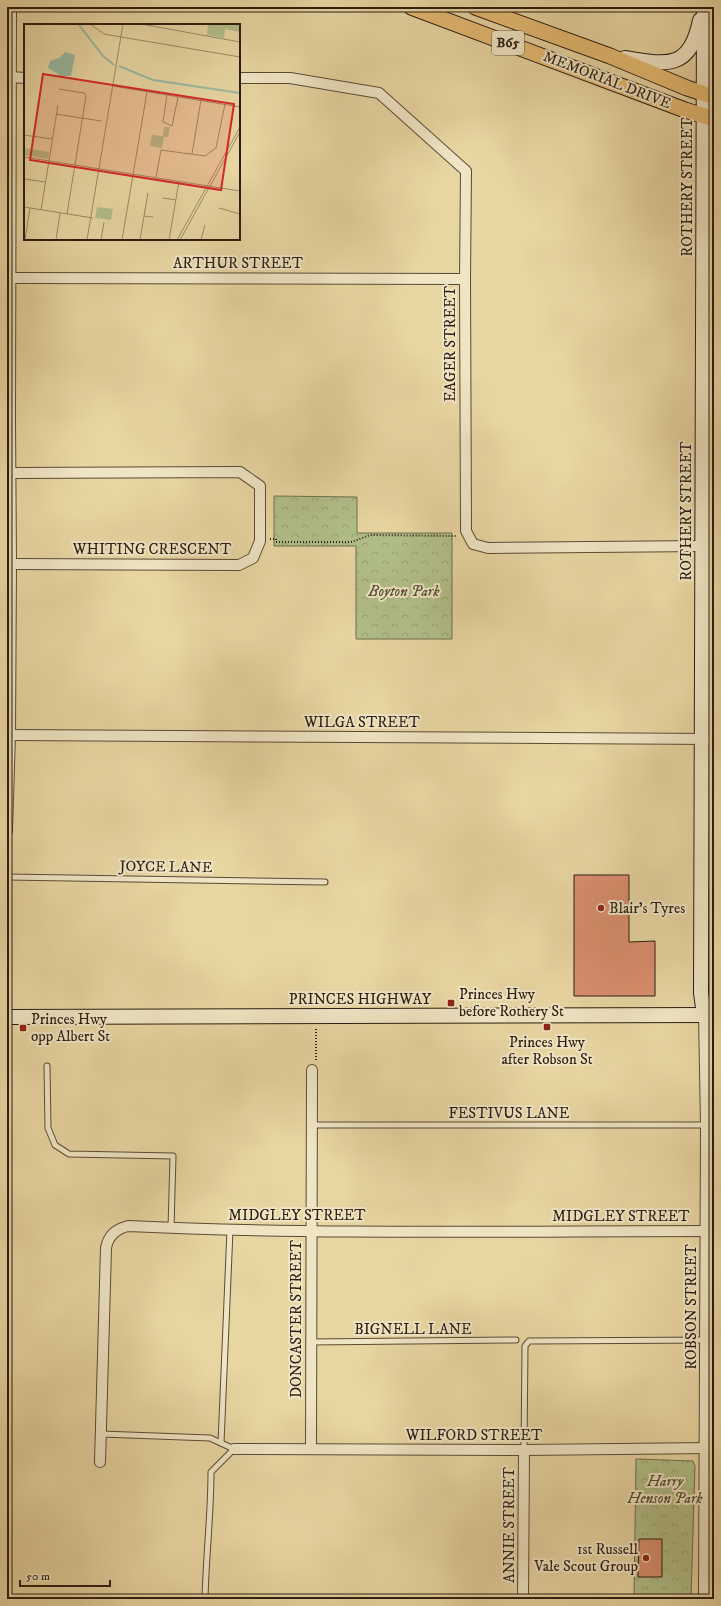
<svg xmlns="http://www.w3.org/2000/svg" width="721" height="1606" font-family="'IM FELL DW Pica',serif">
<defs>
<pattern id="forest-crowns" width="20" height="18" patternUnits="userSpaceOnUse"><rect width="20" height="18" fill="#b1be88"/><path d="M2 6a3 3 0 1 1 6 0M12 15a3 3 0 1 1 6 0" fill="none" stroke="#98a374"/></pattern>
</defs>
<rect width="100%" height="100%" fill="#e7d5a2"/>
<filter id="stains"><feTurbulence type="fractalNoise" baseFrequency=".005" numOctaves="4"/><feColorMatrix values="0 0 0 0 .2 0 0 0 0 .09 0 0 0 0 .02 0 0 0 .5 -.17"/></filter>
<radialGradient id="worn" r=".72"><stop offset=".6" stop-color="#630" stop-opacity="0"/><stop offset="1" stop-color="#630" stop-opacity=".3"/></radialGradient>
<!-- forest -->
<g fill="url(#forest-crowns)" stroke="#6e6e4d">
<path d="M274,496L357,497V533H452V639H356V546H274Z"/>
<path d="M636,1459L693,1461L695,1466L691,1599H634Z"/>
</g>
<!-- building -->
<g fill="#da8e6f" stroke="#2b1d12">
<path d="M574,875H629V942L655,941V996H574Z"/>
<path d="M639,1539H662V1577H638Z"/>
</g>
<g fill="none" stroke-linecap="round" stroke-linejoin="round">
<!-- lane casing -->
<g stroke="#5a4b36" stroke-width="7">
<g id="lane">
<path d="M7,877L325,882"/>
<path d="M47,1066L48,1128L55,1145L69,1154L173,1156L171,1228"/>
<path d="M312,1125H714"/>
<path d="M311,1342L516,1340"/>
<path d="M101,1434L210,1438L234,1449L211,1472C211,1514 206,1556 205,1599"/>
<path d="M221,1443L230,1230"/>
<path d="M524,1450L525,1346L529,1341L714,1340"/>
</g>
</g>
<!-- street casing -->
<g stroke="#5a4b36" stroke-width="12">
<g id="street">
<path d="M11,77L25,78"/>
<path d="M239,78H290L379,93L466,171L465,279L466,531L473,544L488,548L703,546"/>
<path d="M11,278L465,279"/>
<path d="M704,355L714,356"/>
<path d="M11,473L240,472L260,486V541L253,558L239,565L11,564"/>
<path d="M10,735L714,739"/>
<path d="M7,831L10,735L11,564L10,420L11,7"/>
<path d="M704,1015L706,1125L704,1599"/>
<path d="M234,1449L524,1450L714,1448"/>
<path d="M311,1449L312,1070"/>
<path d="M100,1462L106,1248C108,1236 116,1229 128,1226C323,1235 519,1231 714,1231"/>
<path d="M523,1599L524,1450"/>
</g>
</g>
<!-- secondary casing -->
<g stroke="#2b1d12" stroke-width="16">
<g id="secondary">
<path d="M625,58C667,65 690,70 700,20"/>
<path d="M704,1015L701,993L704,7"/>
<path d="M7,1017L714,1015"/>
</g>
</g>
<!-- primary casing -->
<g stroke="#2b1d12" stroke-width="17">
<g id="primary">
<path d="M411,7L685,110L714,119"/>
<path d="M475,7L610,56L687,88L714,97"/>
</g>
</g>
<!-- path -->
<g stroke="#2b1d12" stroke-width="2" stroke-dasharray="1 2" stroke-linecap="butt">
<path d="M270,539H276V542H352L370,535L457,536"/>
<path d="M316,1029V1060"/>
</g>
<!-- lane -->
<use href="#lane" stroke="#efe4c3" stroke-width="5"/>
<!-- street -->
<use href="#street" stroke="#efe4c3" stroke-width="10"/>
<!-- secondary -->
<use href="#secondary" stroke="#efe4c3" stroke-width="14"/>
<!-- primary -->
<use href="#primary" stroke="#e4ba71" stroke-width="15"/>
</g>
<!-- markers -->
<g fill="#8f2418" stroke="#efe4c3" stroke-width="1.5">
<circle cx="601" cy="908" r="4"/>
<rect x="447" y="999" width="8" height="8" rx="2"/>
<rect x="543" y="1023" width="8" height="8" rx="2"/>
<rect x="19" y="1024" width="8" height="8" rx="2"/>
<circle cx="646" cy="1558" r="4"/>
</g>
<g text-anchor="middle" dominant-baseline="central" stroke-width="4" stroke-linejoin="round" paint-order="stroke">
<!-- shield labels -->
<rect fill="#efe4c3" stroke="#665947" stroke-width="1" x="492" y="31" width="32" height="24" rx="3"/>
<g font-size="14" font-weight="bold" fill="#2b1d12">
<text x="508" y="43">B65</text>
</g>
<!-- street labels -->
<g font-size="15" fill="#2b1d12" stroke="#efe4c3">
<text transform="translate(607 80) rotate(21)">MEMORIAL DRIVE</text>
<text transform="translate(687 187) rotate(-90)">ROTHERY STREET</text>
<text x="238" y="263">ARTHUR STREET</text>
<text transform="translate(450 344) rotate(-90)">EAGER STREET</text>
<text transform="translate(686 511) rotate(-90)">ROTHERY STREET</text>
<text x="152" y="549">WHITING CRESCENT</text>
<text x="362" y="722">WILGA STREET</text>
<text transform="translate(166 867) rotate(1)">JOYCE LANE</text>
<text x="360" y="999">PRINCES HIGHWAY</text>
<text x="509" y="1113">FESTIVUS LANE</text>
<text x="297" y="1215">MIDGLEY STREET</text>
<text x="621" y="1216">MIDGLEY STREET</text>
<text transform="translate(691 1307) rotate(-90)">ROBSON STREET</text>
<text transform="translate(296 1319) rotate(-90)">DONCASTER STREET</text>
<text x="413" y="1329">BIGNELL LANE</text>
<text x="474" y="1435">WILFORD STREET</text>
<text transform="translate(509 1525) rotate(-90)">ANNIE STREET</text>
</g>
<!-- park labels -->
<g font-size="15" font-style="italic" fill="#534d35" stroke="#efe4c3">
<text x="404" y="591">Boyton Park</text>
<text x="665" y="1481">Harry<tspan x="665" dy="17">Henson Park</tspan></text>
</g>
<!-- poi labels -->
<g font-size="15" fill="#2b1d12" stroke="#efe4c3" text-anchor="start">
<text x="609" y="908">Blair's Tyres</text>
<text x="459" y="994">Princes Hwy<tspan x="459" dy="17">before Rothery St</tspan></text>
<text x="31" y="1019">Princes Hwy<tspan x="31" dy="17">opp Albert St</tspan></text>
<text x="547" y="1042" text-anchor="middle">Princes Hwy<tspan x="547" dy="17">after Robson St</tspan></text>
<text x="638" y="1549" text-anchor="end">1st Russell<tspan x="638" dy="17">Vale Scout Group</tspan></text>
</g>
</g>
<!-- overview -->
<g transform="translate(24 24)">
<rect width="216" height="216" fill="#e7d5a2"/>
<path d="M184,0H216V8L201,5L200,14L183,11ZM140,103H146L144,113H140L138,124L126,122L128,111L139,112ZM1,124L25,128L24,135L0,131Z" fill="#b1be88"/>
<path d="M73,183L89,185L87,196L71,194Z" fill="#b1be88"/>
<path d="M41,28L51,31L47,52H37L24,44L26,37L35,34Z" fill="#98b9a0"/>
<path fill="none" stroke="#98b9a0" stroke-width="2" d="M55,1L79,32L90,41M95,42L129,56L216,69"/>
<path fill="none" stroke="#9c8b68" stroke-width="1" d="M66,0L80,10L97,13M117,0L216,18M97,13L216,33M89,62L216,83M35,65L60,69L62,72L43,190M143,71L139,98L148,102L154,73M32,90L77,97M0,111L28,115M168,130L177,76M0,133L76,145M76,145L216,167M132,153L137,126L181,132L192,124L201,80M0,155L22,158M139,174L152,176M0,183L69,194M195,184L216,190M17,186L34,81M120,192L124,169M1,216L6,184M32,216L36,189M63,216L99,0M77,216L80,198M98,216L123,68M116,216L120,192L129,193M145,216L155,157M153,216L216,103M156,216L216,108M177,216L181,201"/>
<path fill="#d62828" fill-opacity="0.15" stroke="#d62828" stroke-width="2" d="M19,50L210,80L197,166L6,136Z"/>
<rect width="216" height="216" fill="none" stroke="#2b1d12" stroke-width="2"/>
</g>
<!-- margin -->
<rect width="721" height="1606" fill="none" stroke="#e7d5a2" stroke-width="24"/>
<rect x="8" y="8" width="705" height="1590" fill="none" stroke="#2b1d12" stroke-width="2"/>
<rect x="12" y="12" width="697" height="1582" fill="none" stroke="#2b1d12"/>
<!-- scale -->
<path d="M20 1580v6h90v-6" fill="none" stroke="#2b1d12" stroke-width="2"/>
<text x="26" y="1580" font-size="12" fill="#2b1d12" stroke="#efe4c3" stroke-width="3" paint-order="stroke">50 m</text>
<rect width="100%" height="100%" filter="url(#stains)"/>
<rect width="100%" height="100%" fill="url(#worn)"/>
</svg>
